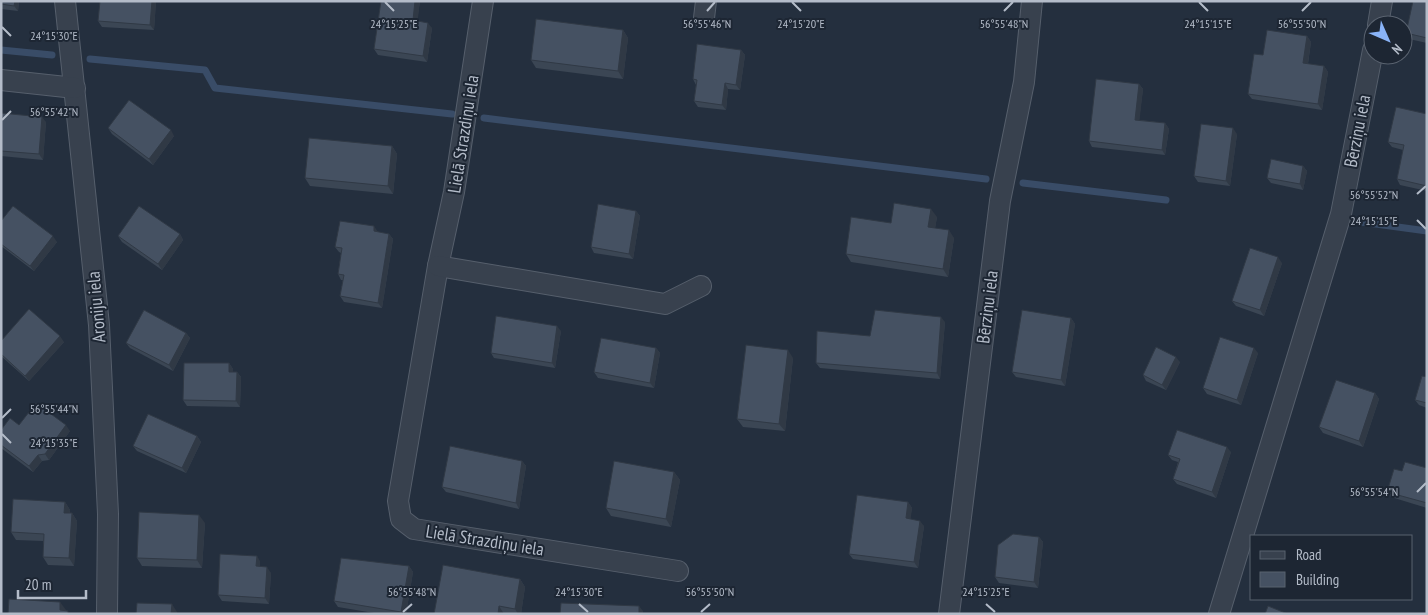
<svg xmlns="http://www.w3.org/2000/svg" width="1428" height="615" font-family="'PT Sans Narrow',sans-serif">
<rect width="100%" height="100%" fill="#242f3e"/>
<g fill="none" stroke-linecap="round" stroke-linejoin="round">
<!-- stream -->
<g stroke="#394c67" stroke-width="7">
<path d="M1,50L52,55"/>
<path d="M90,59L205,70L215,88L452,114"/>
<path d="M484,118L986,179"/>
<path d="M1023,183L1166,200"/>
<path d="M1361,222L1427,231"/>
</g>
<!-- minor casing -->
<g stroke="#565f6c" stroke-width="22">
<g id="minor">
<path d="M65,1L99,325L108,514L107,614"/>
<path d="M483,1L454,192L438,266L398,501L401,519L414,529L678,571"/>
<path d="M704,18L706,1"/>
<path d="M1378,25L1382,1"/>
<path d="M1,80L75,88"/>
<path d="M438,266L665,304L701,286"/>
<path d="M949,614L1000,201L1024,82L1032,1"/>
<path d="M1219,614L1341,214L1373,50"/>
</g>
</g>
<!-- minor -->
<use href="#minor" stroke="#38414e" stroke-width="20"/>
</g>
<!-- wall -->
<g fill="#3b4654">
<path d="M1,1H19L18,11L1,9Z"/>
<path d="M156,1L154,30L102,27L98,21Z"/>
<path d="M381,1H420L417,21L432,28L427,62L378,55L374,49Z"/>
<path d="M1427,1V43L1409,39L1406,33Z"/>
<path d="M623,30L628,38L623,79L536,68L531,60Z"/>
<path d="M1307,36L1311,42L1308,64L1324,66L1328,72L1322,110L1252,99L1248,94L1263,55Z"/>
<path d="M741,50L745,55L740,90L728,89L726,110L698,107L694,101L696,85L693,79Z"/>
<path d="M1139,84L1143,89L1139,120L1165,123L1169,129L1165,155L1092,147L1089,141Z"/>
<path d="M1,113L46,122L43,160L1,156Z"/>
<path d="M1427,114V191L1400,185L1397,179L1403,150L1392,147L1388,142Z"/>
<path d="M108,128L174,136L153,165L112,134Z"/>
<path d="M1237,134L1230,186L1198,182L1194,176Z"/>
<path d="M392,146L397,154L393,194L310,186L305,178Z"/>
<path d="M1303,166L1307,171L1303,190L1271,183L1267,178Z"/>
<path d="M636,211L640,216L633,259L594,253L591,247Z"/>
<path d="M937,217L935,228L954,238L948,277L851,262L846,254L891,223Z"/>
<path d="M1,221L57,242L34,271L1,246Z"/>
<path d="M378,232L389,234L393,239L382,308L344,302L340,296L343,280H341L338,274L341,253L339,252L335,247Z"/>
<path d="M180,234L183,240L162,270L122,242L118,236Z"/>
<path d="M1282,263L1264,316L1236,306L1232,301Z"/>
<path d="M1071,318L1075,324L1065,386L1016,377L1012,372Z"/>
<path d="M945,322L940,379L820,368L816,363L870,336Z"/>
<path d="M561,331L555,368L494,358L491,353Z"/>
<path d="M186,333L190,338L173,371L130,348L126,343Z"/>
<path d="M1,341L64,342L29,381L1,356Z"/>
<path d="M656,348L660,353L654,388L598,378L594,372Z"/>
<path d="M1258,353L1241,405L1207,394L1203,388Z"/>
<path d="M793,358L785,431L743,427L737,419Z"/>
<path d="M1180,362L1166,390L1146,381L1143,375Z"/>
<path d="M229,363L233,369V372H237L241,377L240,407L187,406L183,400Z"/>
<path d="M1427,377V408L1419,405L1415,400Z"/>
<path d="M1375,393L1379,399L1363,447L1323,433L1319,427Z"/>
<path d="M19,425L70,431L49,460L42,461L33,472L1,448V430Z"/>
<path d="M197,436L201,442L186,473L137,451L133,446Z"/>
<path d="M1231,452L1216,498L1177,484L1173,479L1178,462L1172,460L1168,455Z"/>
<path d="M522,461L526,466L519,509L446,492L442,487Z"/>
<path d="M1427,468V508L1391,497L1387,492L1402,471Z"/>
<path d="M674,472L680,480L671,527L611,516L606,508Z"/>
<path d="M65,502L70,510V513H72L77,521L74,566L48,565L43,557V541L16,540L11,532Z"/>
<path d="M908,502L912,508L910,519L924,526L918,568L853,559L849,554Z"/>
<path d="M205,523L202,568L142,566L137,558Z"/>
<path d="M1039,537L1043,542L1038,588L999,583L995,577Z"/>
<path d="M260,561V567L271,573L269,604L222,601L218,595Z"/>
<path d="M409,566L413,572L406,614H380L338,607L334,601Z"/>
<path d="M520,579L525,587L521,614H434Z"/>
</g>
<!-- shaded-wall -->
<g fill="#303945">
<path d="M15,1H19L18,11L14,6Z"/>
<path d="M152,1H156L154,30L150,25Z"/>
<path d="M415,1H420L417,26L413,20Z"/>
<path d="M428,23L432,28L427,62L423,56Z"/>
<path d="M623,30L628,38L623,79L618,71Z"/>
<path d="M1307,36L1311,42L1307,69L1303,63Z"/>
<path d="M741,50L745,55L740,90L736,85Z"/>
<path d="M1324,66L1328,72L1322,110L1318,104Z"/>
<path d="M725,83L728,89L726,110L722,105Z"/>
<path d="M1139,84L1143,89L1139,125L1135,120Z"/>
<path d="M42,117L46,122L43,160L39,154Z"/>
<path d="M1165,123L1169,129L1165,155L1162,150Z"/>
<path d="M1233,128L1237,134L1230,186L1226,181Z"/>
<path d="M171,130L174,136L153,165L149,159Z"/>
<path d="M392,146L397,154L393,194L388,186Z"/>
<path d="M1303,166L1307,171L1303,190L1300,184Z"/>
<path d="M931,209L937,217L934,235L928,227Z"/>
<path d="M636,211L640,216L633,259L629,254Z"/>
<path d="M374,226L378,232L374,231Z"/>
<path d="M949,230L954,238L948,277L943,269Z"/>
<path d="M180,234L183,240L162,270L158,264Z"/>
<path d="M389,234L393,239L382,308L378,303Z"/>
<path d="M53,236L57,242L34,271L30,266Z"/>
<path d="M1278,257L1282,263L1264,316L1260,310Z"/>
<path d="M941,317L945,322L940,379L937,373Z"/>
<path d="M1071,318L1075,324L1065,386L1061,380Z"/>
<path d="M557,326L561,331L555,368L552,363Z"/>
<path d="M186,333L190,338L173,371L169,365Z"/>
<path d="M60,336L64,342L29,381L25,376Z"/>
<path d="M656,348L660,353L654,388L650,383Z"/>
<path d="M1254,348L1258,353L1241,405L1237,400Z"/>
<path d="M788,350L793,358L785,431L779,424Z"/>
<path d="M1176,357L1180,362L1166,390L1162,385Z"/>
<path d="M229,363L233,369V377L229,372Z"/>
<path d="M237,372L241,377L240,407L236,401Z"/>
<path d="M1375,393L1379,399L1363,447L1359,441Z"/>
<path d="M66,425L70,431L49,460L45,454Z"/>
<path d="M197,436L201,442L186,473L182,468Z"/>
<path d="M1227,447L1231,452L1216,498L1212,492Z"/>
<path d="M38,455L42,461L33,472L29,466Z"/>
<path d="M522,461L526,466L519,509L516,503Z"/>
<path d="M674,472L680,480L671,527L666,519Z"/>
<path d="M65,502L70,510L69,521L64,513Z"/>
<path d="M908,502L912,508L910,524L906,518Z"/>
<path d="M72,513L77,521L74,566L69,558Z"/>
<path d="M199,515L205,523L202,568L197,560Z"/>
<path d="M920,521L924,526L918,568L914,562Z"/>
<path d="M1039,537L1043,542L1038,588L1034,582Z"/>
<path d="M257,556L260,561V572L256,566Z"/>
<path d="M409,566L413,572L406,614H402L401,612Z"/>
<path d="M267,567L271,573L269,604L265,598Z"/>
<path d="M520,579L525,587L521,614H518L515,609Z"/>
<path d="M60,602L66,610V614L60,610Z"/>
<path d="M172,604L177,612V614H171Z"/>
<path d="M499,606L504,614H498Z"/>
<path d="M639,606L643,611V614H639Z"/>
</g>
<!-- building -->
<g fill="#455162" stroke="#303945">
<path d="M1,1H15L14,6L1,4Z"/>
<path d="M100,1H152L150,25L98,21Z"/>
<path d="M381,1H415L413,20L428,23L423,56L374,49Z"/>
<path d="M1413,1H1427V38L1406,33Z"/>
<path d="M536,19L623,30L618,71L531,60Z"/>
<path d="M1267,30L1307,36L1303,63L1324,66L1318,104L1248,94L1254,54L1263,55Z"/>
<path d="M697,44L741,50L736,85L725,83L722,105L694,101L697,80L693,79Z"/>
<path d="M1096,79L1139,84L1135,120L1165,123L1162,150L1089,141Z"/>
<path d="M129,100L171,130L149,159L108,128Z"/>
<path d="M1396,107L1427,114V186L1397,179L1404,145L1388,142Z"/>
<path d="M1,113L42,117L39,154L1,151Z"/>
<path d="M1201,124L1233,128L1226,181L1194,176Z"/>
<path d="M309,138L392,146L388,186L305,178Z"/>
<path d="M1271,159L1303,166L1300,184L1267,178Z"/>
<path d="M894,203L931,209L928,227L949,230L943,269L846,254L851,217L891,223Z"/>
<path d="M598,204L636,211L629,254L591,247Z"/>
<path d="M13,206L53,236L30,266L1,244V221Z"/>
<path d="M139,206L180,234L158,264L118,236Z"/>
<path d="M340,221L374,226V231L389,234L378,303L340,296L344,275L338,274L342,248L335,247Z"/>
<path d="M1250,248L1278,257L1260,310L1232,301Z"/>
<path d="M29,309L60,336L25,376L1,354V341Z"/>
<path d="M144,310L186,333L169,365L126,343Z"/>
<path d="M875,310L941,317L937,373L816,363L817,331L870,336Z"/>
<path d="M1022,310L1071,318L1061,380L1012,372Z"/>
<path d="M496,316L557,326L552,363L491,353Z"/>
<path d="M1220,337L1254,348L1237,400L1203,388Z"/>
<path d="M601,338L656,348L650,383L594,372Z"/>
<path d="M746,345L788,350L779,424L737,419Z"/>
<path d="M1156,347L1176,357L1162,385L1143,375Z"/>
<path d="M184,363H229V372H237L236,401L183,400Z"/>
<path d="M1422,376L1427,377V403L1415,400Z"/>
<path d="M1336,380L1375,393L1359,441L1319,427Z"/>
<path d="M36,403L66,425L45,454L38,455L29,466L1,445V430L10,418L19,425Z"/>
<path d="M148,414L197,436L182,468L133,446Z"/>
<path d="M1177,430L1227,447L1212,492L1173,479L1180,459L1168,455Z"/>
<path d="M450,446L522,461L516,503L442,487Z"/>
<path d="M614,461L674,472L666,519L606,508Z"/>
<path d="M1405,462L1427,468V503L1387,492L1394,469L1402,471Z"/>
<path d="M857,495L908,502L906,518L920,521L914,562L849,554Z"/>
<path d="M13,499L65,502L64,513H72L69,558L43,557L44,534L11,532Z"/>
<path d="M139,512L199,515L197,560L137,558Z"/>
<path d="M1013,534L1039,537L1034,582L995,577L998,545Z"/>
<path d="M220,554L257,556L256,566L267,567L265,598L218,595Z"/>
<path d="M341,558L409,566L401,612L334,601Z"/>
<path d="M443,565L520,579L515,609L499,606L498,614H434Z"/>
<path d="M9,599L60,602V610L68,611V614H8Z"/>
<path d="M137,603L172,604L171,614H136Z"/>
<path d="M561,603L639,606V614H560Z"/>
<path d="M1268,606L1288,614H1265Z"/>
</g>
<!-- ticks -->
<path fill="none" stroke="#b4bcc9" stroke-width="2" d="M385,2L394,11M792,2L801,11M1199,2L1208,11M707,11L715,2M1004,11L1013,2M1302,11L1311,2M2,27L11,36M2,120L11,111M1417,194L1426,186M1417,220L1426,229M2,418L11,409M2,434L11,443M1417,492L1426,483M579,604L588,612M986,604L995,612M403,612L412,604M701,612L710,604"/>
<g text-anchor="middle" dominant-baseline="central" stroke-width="4" stroke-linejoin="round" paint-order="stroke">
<!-- street labels -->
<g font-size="18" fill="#b4bcc9" stroke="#1d2633">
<text transform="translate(1357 131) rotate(-79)">Bērziņu iela</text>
<text transform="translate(463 134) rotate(-81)">Lielā Strazdiņu iela</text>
<text transform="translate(96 307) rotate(-95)">Aroniju iela</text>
<text transform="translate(987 307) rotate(-83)">Bērziņu iela</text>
<text transform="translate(485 540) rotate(9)">Lielā Strazdiņu iela</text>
</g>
</g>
<g font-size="12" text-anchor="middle" fill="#b4bcc9" stroke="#1d2633" stroke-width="4" stroke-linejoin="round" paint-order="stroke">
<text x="394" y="28">24°15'25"E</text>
<text x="707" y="28">56°55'46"N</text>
<text x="801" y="28">24°15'20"E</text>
<text x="1208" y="28">24°15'15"E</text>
<text x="1302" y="28">56°55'50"N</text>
<text x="1004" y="28">56°55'48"N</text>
<text x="54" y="40">24°15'30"E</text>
<text x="54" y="116">56°55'42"N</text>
<text x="1374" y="199">56°55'52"N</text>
<text x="1374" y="225">24°15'15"E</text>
<text x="54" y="413">56°55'44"N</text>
<text x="54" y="447">24°15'35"E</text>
<text x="1374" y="496">56°55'54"N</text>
<text x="412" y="596">56°55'48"N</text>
<text x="579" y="596">24°15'30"E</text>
<text x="710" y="596">56°55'50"N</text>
<text x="986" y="596">24°15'25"E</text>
</g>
<!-- border -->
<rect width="1428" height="615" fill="none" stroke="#b4bcc9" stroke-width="5"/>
<!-- legend -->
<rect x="1250" y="535" width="162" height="65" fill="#1d2633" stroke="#59626f"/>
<rect x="1260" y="551" width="25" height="8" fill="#38414e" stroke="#59626f"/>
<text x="1296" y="560" font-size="15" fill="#b4bcc9">Road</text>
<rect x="1260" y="572" width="25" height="15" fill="#455162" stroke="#59626f"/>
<text x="1296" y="585" font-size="15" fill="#b4bcc9">Building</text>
<!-- north arrow -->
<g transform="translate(1388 40) rotate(135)"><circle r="24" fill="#1d2633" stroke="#59626f"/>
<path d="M0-4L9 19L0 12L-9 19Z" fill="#8ab4f8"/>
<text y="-8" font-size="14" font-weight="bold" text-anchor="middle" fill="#b4bcc9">N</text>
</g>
<!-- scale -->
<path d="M18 590v8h68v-8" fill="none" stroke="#b4bcc9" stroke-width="2.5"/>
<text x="25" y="590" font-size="15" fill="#b4bcc9" stroke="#1d2633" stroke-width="4" paint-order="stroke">20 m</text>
</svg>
